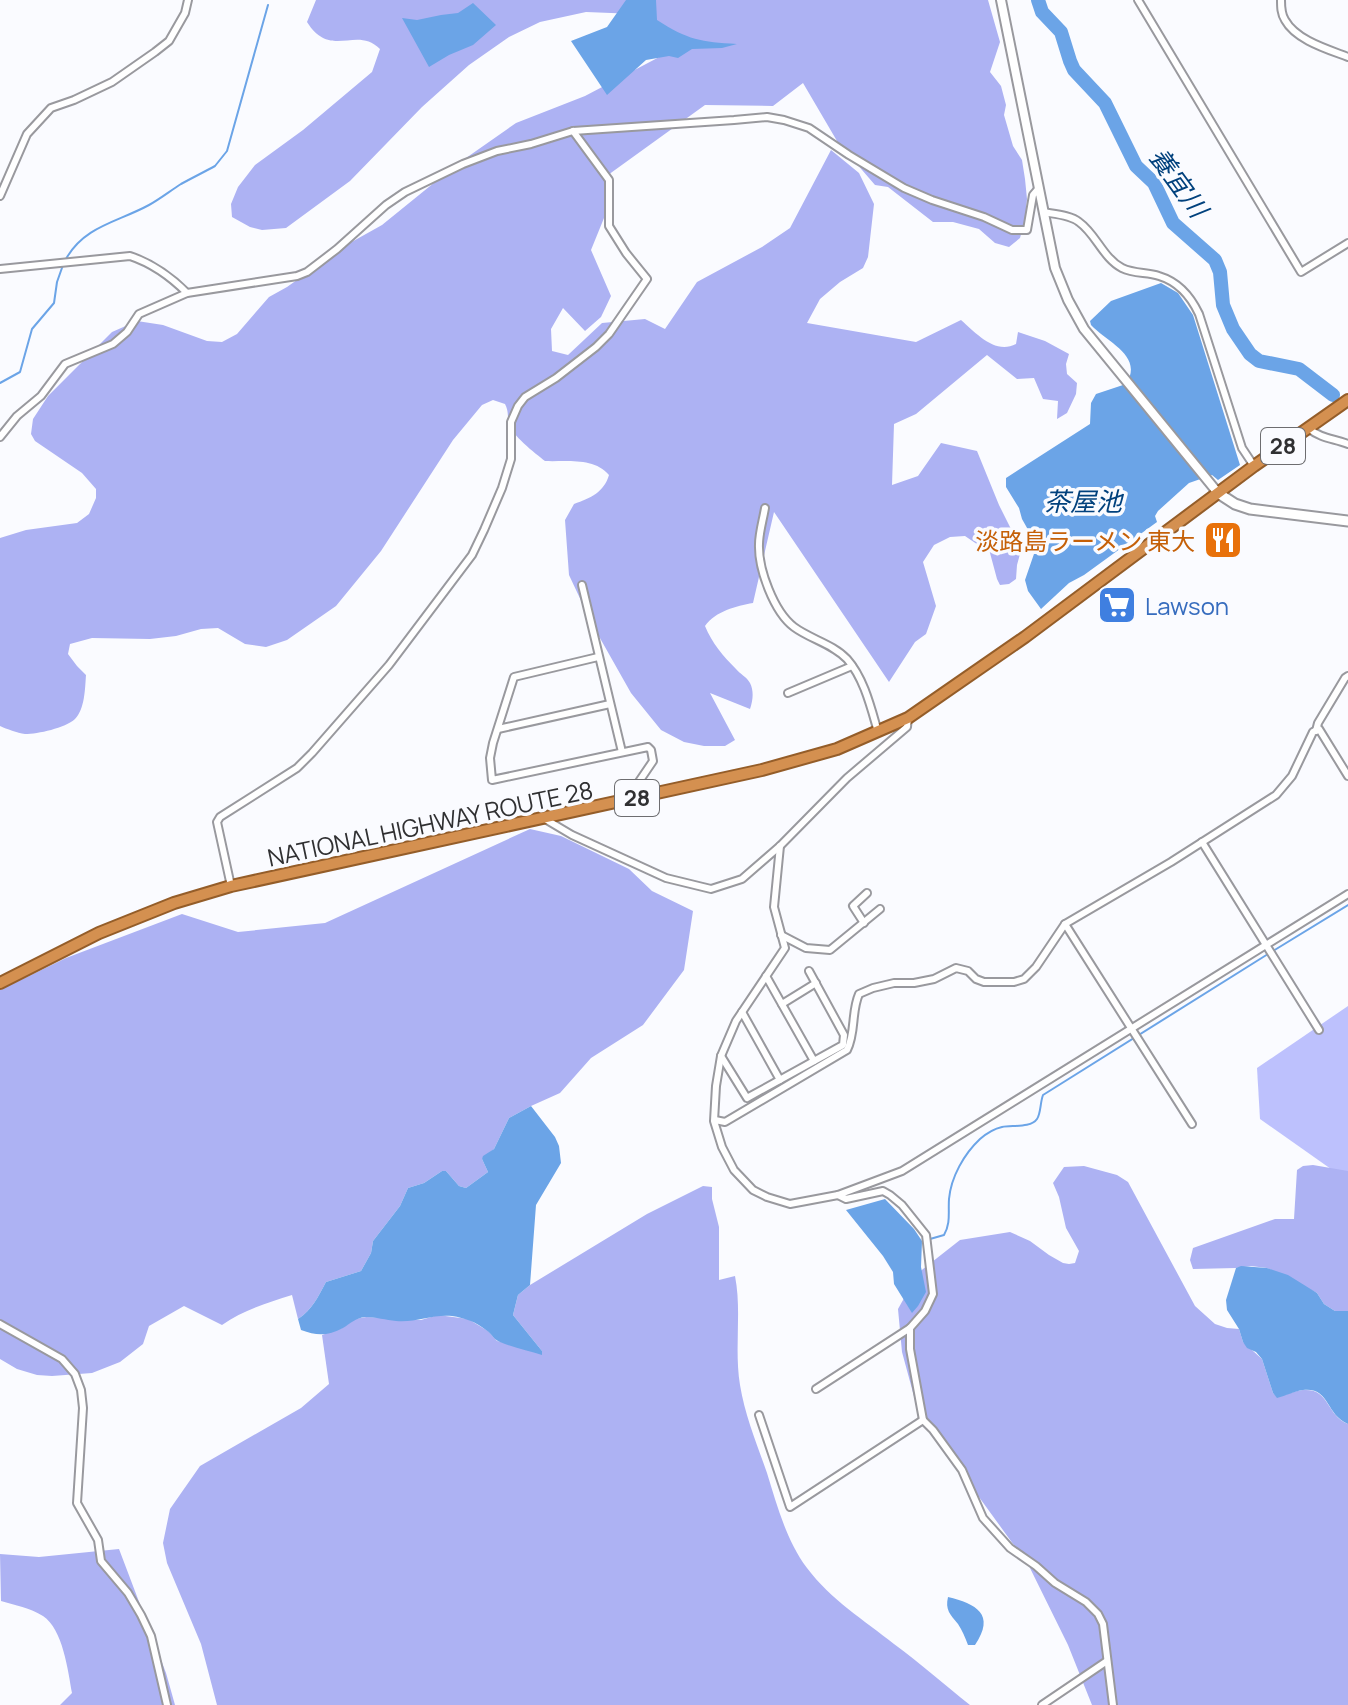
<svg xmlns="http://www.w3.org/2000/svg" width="1348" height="1705" font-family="Manrope,'Noto Sans JP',sans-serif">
<rect width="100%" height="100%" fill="#fafbff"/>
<!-- green -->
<path fill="#bdc1fd" d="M1348,1006V1181L1260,1119L1257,1068Z"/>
<!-- forest -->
<g fill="#adb2f3">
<path d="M316,0H988L1000,42L990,72L1001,86L1006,105L1004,115L1013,146L1022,160L1025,179L1027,199L1025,220L1020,238L1009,247L995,243L979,229L953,222H933L888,187L875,185L837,141L803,83L773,106L705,105L608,175L604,218L591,250L611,296L601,317L585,331L563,308L551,329L552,351L568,355L602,323L645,319L665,329L697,282L762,247L790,228L831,150L859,173L874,204L868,257L863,268L840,282L820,299L807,323L916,342L961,320C976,333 995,355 1016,344L1018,332L1045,341L1069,354L1066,364L1067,374L1077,383L1076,394L1067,413L1057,419L1058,401L1043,399L1034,378L1017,379L987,355L916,414L894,424L892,485L918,476L941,443L977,451L999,505L1018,543L1020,554L1017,565L1016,579L1009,584L1000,585L997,579L990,553L965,536L950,537L934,545L923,562L936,606L926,634L915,642L889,682L774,512L753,603C736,606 716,611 705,626C712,643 723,656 736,669C740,674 747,677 750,683C754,691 753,700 750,709L710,693L735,740L725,746H704L684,742L661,730L631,693L592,624L569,575L565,520L574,504C591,498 604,492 609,475C594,457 565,462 545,461C535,453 511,435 509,423C507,415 509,412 505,404L493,400L482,405L453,440L381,551L336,606L287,640L266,647L245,644L218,628L201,629L176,636L150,639L92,638L70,644L68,654L77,666L86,675C85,688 85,709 75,719C65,728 38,734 25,734C17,733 7,729 0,726V538L26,530L77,523L89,514L96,498V489L82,473L35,441L31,434L33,419L48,396L112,332L137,321L163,325L207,341L222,342L237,334L269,297L287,287L348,244L382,225L456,165L516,123L585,96L665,54L636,14L586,12L540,22L509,37L469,65L422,107L350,181L286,228L262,230L250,227L232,217L231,204L238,187L255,165L303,130L372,72L380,49C356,25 331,60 307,22Z"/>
<path d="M530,829L561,836L629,869L652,891L693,911L684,970L643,1025L591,1058L560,1093L531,1106L509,1118L494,1149L482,1159L488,1172L466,1188L459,1186L446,1171H442L424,1183L408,1188L400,1206L373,1241L371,1253L361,1271L326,1282C318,1297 312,1310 298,1319L292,1295C267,1303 243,1310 222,1325L184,1306L149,1326L143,1344L120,1362L92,1373L52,1376L37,1375L17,1369L0,1359V990L66,958L182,914L238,932L325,923Z"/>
<path d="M1313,1165L1348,1171V1311H1335L1324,1304L1317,1293L1267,1268L1251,1266L1236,1268L1193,1269L1190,1260L1193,1248L1275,1219H1294L1297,1170L1303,1166Z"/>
<path d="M1084,1166L1117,1175L1128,1182L1195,1306L1215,1324L1227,1328L1239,1329L1243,1342L1262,1359L1273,1393L1277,1397C1285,1395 1294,1391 1303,1390C1330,1388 1325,1414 1348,1424V1705H1092L1068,1645L1029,1566L971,1486L915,1400L902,1352L898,1309L918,1273L960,1240L1010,1232L1030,1241L1049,1255L1063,1263L1069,1264L1075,1263L1079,1251L1066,1228L1059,1197L1053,1183L1064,1167Z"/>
<path d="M703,1186L712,1187V1199L719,1227V1280L735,1276C742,1311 734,1348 740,1385C745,1416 757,1444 767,1473C777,1505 786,1540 807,1568C831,1600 864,1620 894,1644C920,1663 945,1685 970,1705H217L201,1644L167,1563L163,1543L170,1509L200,1466L301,1408L329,1384L322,1335L342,1328L355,1319L366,1317L421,1320L438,1315L468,1319L488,1331L497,1341L542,1351L513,1315L518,1295L530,1285L647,1214Z"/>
<path d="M119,1549L166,1673L175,1705H60L72,1693C68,1671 63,1629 43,1616C30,1608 15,1605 1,1601L0,1554L39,1557Z"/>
</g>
<!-- water -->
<g fill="#6ba4e7">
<path d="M626,0H656L657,20C688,40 701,42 737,44L722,48L692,49L678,58L669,56L646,60L607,95L571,41L607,27Z"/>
<path d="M473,3L496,25L473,45L449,55L429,67L402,18L417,20L441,15L458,13Z"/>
<path d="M1161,283L1178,293L1193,315L1240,465L1218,480L1212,475L1189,483L1158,511L1155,516L1157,522L1084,575L1069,583L1041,609L1028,591L1025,580L1035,551L1031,535L1022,519L1019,508L1006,487V478L1090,424L1091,403L1096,394L1126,384C1144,356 1108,343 1091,325L1090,321L1111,301Z"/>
<path d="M531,1106L555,1137L559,1146L561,1163L536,1205L530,1285L518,1295L513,1315L542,1351V1355C529,1351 514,1348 500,1342C494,1340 492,1334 486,1330C476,1322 465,1318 452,1316C433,1314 415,1323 396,1321C386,1320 376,1317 365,1317C356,1318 351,1323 343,1328C328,1336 317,1336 301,1330L298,1319C312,1310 318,1297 326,1282L361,1271L371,1253L373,1241L400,1206L408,1188L424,1183L442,1171H446L459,1186L466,1188L488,1172L482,1159L483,1156L494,1149L509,1118Z"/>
<path d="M885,1199L914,1229L922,1241L921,1267L926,1292L918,1306L912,1313L894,1284L893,1272L883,1256L846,1210Z"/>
<path d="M1241,1266L1267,1268L1288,1275L1317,1293L1324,1304L1335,1311H1348V1424C1325,1414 1330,1387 1303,1390C1294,1391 1286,1396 1277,1398L1273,1393L1262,1359L1256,1352L1247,1348L1243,1342L1239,1329L1227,1310L1226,1300L1236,1268Z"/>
<path d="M948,1597C976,1604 996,1614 975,1645H968C965,1637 962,1630 958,1624C950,1614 945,1610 948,1597Z"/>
</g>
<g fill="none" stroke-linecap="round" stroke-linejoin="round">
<!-- stream -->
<g stroke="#6ba4e7" stroke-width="2">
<path d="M66,259C84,226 118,222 149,205C160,199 170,191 181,184C192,178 204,172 215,166L227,151L268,5"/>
<path d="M0,383L20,372L32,329L54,303L57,282L63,265"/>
<path d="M1273,951L1348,905"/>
<path d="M930,1239L944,1235C951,1223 948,1212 949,1199C951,1177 964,1154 980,1139C987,1133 993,1129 1002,1127C1012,1125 1031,1128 1037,1119C1041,1113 1040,1103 1043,1095L1268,954"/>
</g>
<!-- river -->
<path stroke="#6ba4e7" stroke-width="14" d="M1038,0L1042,12L1061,32L1070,61L1074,70L1105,103L1136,166L1154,183L1173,223L1215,260L1220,272L1223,305L1233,329L1250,354L1259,361L1299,369L1333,395"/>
<!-- minor casing -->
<g stroke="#99999e" stroke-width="10">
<g id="minor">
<path d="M1138,0L1301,272L1348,243"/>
<path d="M1281,0C1281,7 1281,14 1285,20C1296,40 1327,49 1348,57"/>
<path d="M0,196L27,134L51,108L74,100L112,82L155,52L169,41L185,13L188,0"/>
<path d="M1043,212C1054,214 1071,215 1079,222C1096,234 1103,258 1122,268C1134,274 1147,272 1159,276C1179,282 1191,297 1199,314L1242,448L1254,466"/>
<path d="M0,269L130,256C151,263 171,277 187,293"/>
<path d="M1308,428C1322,439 1332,438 1348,444"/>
<path d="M0,437L17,416L41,396L65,364L113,344L127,332L139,314L187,293L297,276L307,272L337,249L386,205L405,192L463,164L497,151L531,144L573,131L734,120L767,117L784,120L809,128L849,155L904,188L932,200L984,217L1012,230H1027L1033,195L1039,188"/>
<path d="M765,508C763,520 759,533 759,544C758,569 774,612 794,627C810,639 833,644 847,659C864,678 871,708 878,732"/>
<path d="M582,585L622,752"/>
<path d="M598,657L514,677L493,743L490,758L492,780L648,747L651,750L653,761L636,786V798"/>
<path d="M788,693L852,666"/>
<path d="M498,729L610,704"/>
<path d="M1316,731L1318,723L1345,678L1348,676"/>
<path d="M545,819L572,835L666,878L711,889L742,879L780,846L847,778L907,727L908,718"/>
<path d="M1202,842L1319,1030"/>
<path d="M780,846L774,907L785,948L736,1021L721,1056L716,1086L714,1121L722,1147L734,1170L753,1190L767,1197L790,1204L838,1195L902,1171L1348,894"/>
<path d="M231,886L217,822L220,817L297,768L312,753L389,665L472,555L484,530L502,488L511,459V422L518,406L525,397L556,378L596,347L609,334L647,279L626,253L609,226V180L573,131"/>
<path d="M864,923L853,906L867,893"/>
<path d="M1065,924L1192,1124"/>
<path d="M781,935L806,948L830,950L880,909"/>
<path d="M766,976L814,1061"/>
<path d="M782,1004L816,983"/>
<path d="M742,1012L780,1080"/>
<path d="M721,1056L747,1098L843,1045L844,1035L809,971"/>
<path d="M715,1120L725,1122L847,1050C856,1032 851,1012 859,994L873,988L894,983H914L934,979L956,968L968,971L976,979L984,982H1014L1024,979L1036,967L1065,924L1171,862L1276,795L1292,776L1313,732L1319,729L1348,776"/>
<path d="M0,1324L62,1359L75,1374L81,1390L83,1408L77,1503L98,1540L101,1561L128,1593L141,1615L151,1636L167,1705"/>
<path d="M910,1328V1349L923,1420L933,1430L962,1470L983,1518L1010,1548L1036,1566L1055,1583L1086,1602L1098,1614L1103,1624L1113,1705"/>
<path d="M816,1389L910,1328L925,1311L933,1294L926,1235L902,1205L890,1195L883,1191L846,1199L838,1195"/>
<path d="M759,1415L790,1507L923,1420"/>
<path d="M1042,1705L1107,1661"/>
</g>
</g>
<!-- tertiary casing -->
<g stroke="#99999e" stroke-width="12">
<path id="tertiary" d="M1001,0L1055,268L1068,300L1084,329L1218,493"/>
</g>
<!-- secondary casing -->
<g stroke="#99999e" stroke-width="13">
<path id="secondary" d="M1218,493L1235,504L1250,509L1348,521"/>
</g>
<!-- trunk casing -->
<g stroke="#945d29" stroke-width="14">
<path id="trunk" d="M0,983L99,933L174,903L231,886L762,770L837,749L908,718L1025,637L1254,466L1348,400"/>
</g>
<!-- minor -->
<use href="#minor" stroke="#fff" stroke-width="6"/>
<!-- tertiary -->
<use href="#tertiary" stroke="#fff" stroke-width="8"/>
<!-- secondary -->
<use href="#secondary" stroke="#fff" stroke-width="9"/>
<!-- trunk -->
<use href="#trunk" stroke="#d49050" stroke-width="10"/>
</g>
<!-- icons -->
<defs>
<g id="restaurant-square" transform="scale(2)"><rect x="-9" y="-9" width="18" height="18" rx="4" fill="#e8710a" stroke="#fafbff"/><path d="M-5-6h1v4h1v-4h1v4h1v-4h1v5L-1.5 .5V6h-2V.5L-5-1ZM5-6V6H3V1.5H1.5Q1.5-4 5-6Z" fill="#fff"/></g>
<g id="supermarket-square" transform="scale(2)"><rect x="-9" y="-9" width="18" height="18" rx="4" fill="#3f7fe0" stroke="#fafbff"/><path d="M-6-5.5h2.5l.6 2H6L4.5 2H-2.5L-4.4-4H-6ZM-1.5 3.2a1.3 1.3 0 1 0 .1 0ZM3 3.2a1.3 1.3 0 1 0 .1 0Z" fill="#fff"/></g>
</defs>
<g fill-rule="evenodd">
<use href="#restaurant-square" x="1223" y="540"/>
<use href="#supermarket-square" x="1117" y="605"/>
</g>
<g text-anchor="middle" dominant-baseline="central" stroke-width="7" stroke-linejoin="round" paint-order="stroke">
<!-- shield labels -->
<g fill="#fafbff" stroke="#6d6d70" stroke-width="2">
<rect x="1261" y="428" width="44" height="36" rx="6"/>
<rect x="615" y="780" width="44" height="36" rx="6"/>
</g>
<g font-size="22" font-weight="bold" fill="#303032">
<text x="1283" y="446">28</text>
<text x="637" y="798">28</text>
</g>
<!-- food labels -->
<g font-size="24" fill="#c56008" stroke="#fafbff" text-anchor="end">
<text x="1195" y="540">淡路島ラーメン 東大</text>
</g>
<!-- shop labels -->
<g font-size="24" fill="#366cbe" stroke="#fafbff" text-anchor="start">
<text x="1145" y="605">Lawson</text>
</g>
<!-- street labels -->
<g font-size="24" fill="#303032" stroke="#fafbff">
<text transform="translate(430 823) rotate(-12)">NATIONAL HIGHWAY ROUTE 28</text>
</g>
<!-- water labels -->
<g font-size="26" font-style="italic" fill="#01417d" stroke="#fafbff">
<text transform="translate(1179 182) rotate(54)">養宜川</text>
<text x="1083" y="501">茶屋池</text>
</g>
</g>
</svg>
